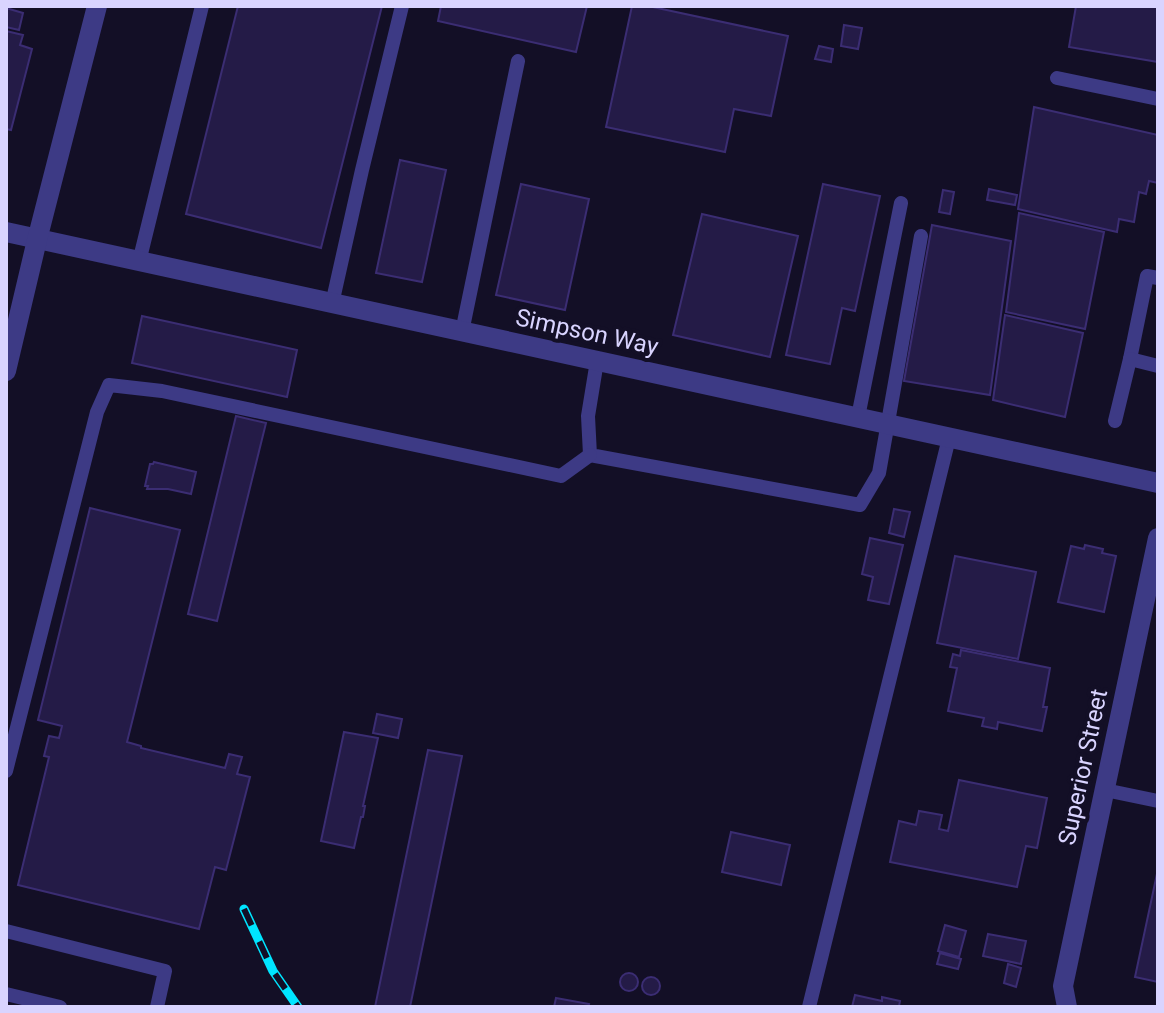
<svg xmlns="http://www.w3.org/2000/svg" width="1164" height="1013" font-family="Roboto,sans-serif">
<rect width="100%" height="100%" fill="#130f26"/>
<!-- building -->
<g fill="#241b47" stroke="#3b2d73" stroke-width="2">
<path d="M238,6H382L321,248L186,214Z"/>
<path d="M441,6H587L576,52L438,21Z"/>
<path d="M632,6H648L788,36L771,116L734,109L725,152L606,127Z"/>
<path d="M1076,6H1158V62L1069,47Z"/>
<path d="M6,8L23,13L19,30L6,27Z"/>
<path d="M844,25L862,28L858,49L841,46Z"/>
<path d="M6,31L23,35L20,45L32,49L11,130L6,129Z"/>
<path d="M819,46L833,49L831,62L815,59Z"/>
<path d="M1034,107L1158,135V183L1149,181L1146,194L1139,192L1134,222L1119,219L1117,232L1018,209Z"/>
<path d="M400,160L446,170L422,282L376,273Z"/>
<path d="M521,184L589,199L565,310L496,295Z"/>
<path d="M823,184L880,196L855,311L842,308L830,364L786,355Z"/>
<path d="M989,189L1017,195L1015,205L987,200Z"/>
<path d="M943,190L954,192L950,214L939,212Z"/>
<path d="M1019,213L1104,232L1085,329L1006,312Z"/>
<path d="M702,214L798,236L770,357L673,335Z"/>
<path d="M932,225L1011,241L990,395L904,381Z"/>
<path d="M1005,315L1083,333L1065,417L993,400Z"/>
<path d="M142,316L297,350L287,397L132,363Z"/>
<path d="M236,416L266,423L217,621L188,614Z"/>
<path d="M154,462L196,472L191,494L168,489H147L148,486H145L150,464H153Z"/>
<path d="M90,508L180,530L127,742L141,746V748L225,768L229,754L242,757L237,774L250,777L226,870L215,867L199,929L18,885L49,757L44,756L49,736L59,738L62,726L38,720Z"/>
<path d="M894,509L910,512L904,537L889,533Z"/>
<path d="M870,538L903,545L889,604L868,600L873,577L862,574Z"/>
<path d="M1085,545L1103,549L1102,553L1116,556L1104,612L1058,602L1071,546L1084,549Z"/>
<path d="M955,556L1036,572L1018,659L937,643Z"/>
<path d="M961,650L1050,668L1043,707H1047L1042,731L998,722L997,729L982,726L984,718L948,711L957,668L950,667L953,654L960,656Z"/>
<path d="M377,714L402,719L398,738L373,733Z"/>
<path d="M344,732L378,738L363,806H365L363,817H361L354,848L321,841Z"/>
<path d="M428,750L462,756L410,1007H375Z"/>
<path d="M959,780L1047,798L1037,848L1026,846L1017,887L890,862L899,821L916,825L919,811L942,815L939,829L948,831Z"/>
<path d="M731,832L790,845L781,885L722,872Z"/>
<path d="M1158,869V982L1135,977Z"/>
<path d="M945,925L966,931L959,957L938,951Z"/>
<path d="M988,934L1026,941L1021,964L983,956Z"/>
<path d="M940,953L961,959L958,969L937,964Z"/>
<path d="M1008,964L1021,968L1016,987L1004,983Z"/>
<circle cx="629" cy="982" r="9"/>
<circle cx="651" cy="986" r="9"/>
<path d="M855,995L882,1001V997L900,1001L899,1006L902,1007H852Z"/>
<path d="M556,998L589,1004L588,1007H554Z"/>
</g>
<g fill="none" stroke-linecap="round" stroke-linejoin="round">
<!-- service -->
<g stroke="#3d3a85" stroke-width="14">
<path d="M1057,78L1158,99"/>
<path d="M139,262L202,6"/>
<path d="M332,304L362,170L402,6"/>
<path d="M462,332L518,61"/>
<path d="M1130,359L1147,276L1158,278"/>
<path d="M597,361L588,416L590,455L860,505L879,473L921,236"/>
<path d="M858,417L901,203"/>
<path d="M1115,421L1130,359L1158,366"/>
<path d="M6,771L97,412L109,385L162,391L561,476L590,455"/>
<path d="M1105,790L1158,801"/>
<path d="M6,931L165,971L157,1007"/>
<path d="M6,994L60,1007"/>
<path d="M809,1007L949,438"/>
</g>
<!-- minor -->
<path stroke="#3d3a85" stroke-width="20" d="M1067,1007L1063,986L1158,538"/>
<!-- tertiary -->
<g stroke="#3d3a85" stroke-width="20">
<path d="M6,232L1158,483"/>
<path d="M6,371L37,240L97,6"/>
</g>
<!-- rail casing -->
<g stroke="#00e5ff" stroke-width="9">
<path id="rail" d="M244,909L273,971L298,1007"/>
</g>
<!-- rail -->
<use href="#rail" stroke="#130f26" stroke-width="6" stroke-dasharray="18" stroke-linecap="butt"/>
</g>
<g text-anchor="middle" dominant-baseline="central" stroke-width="8" stroke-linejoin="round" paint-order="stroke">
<!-- street labels -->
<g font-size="24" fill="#d9d4ff" stroke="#130f26">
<text transform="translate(587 332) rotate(12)">Simpson Way</text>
<text transform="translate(1083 767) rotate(-78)">Superior Street</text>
</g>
</g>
<!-- border -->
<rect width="1164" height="1013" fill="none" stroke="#d9d4ff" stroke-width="16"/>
</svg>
